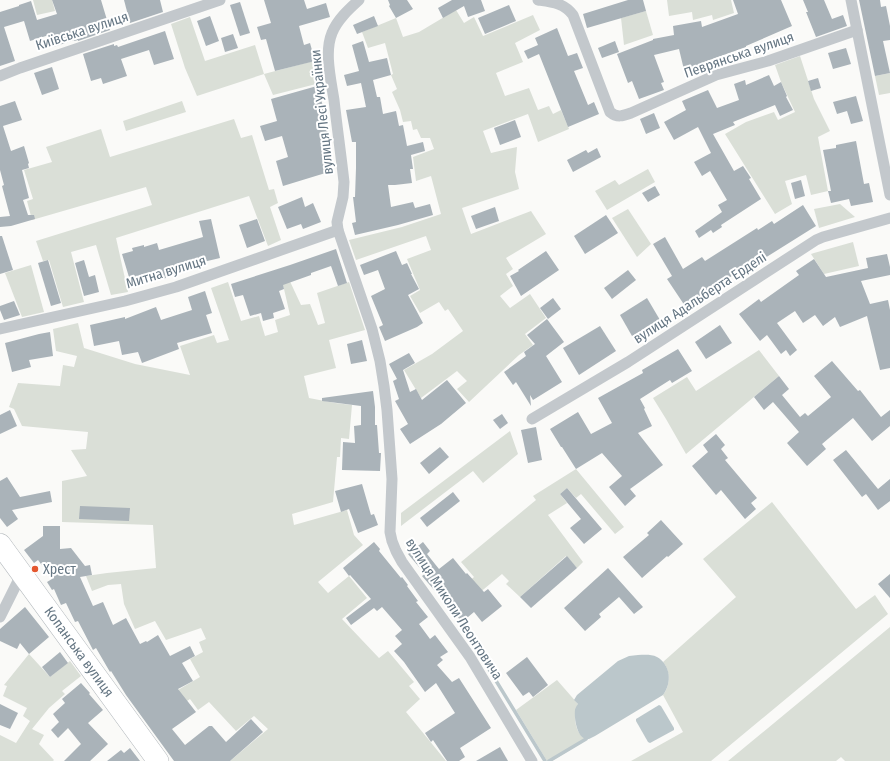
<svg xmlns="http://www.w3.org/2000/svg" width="890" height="761" font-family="'Fira Sans Condensed',sans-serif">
<rect width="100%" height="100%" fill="#fafaf8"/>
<!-- green -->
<g fill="#dadfd7">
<path d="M33,0H52L55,11L37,15Z"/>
<path d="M667,0H731L734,13L713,20L712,15L693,20L692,12L669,16Z"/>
<path d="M456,10L464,23L474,17L483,36L533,15L540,30L515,43L523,62L496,73L505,96L529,88L538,110L549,106L553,114L561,110L569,129L538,142L528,114L483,131L491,153L517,147L515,172L519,189L462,208L471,234L531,211L546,234L506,258L513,269L506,274L513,286L500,296L510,308L530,294L546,318L525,334L533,345L519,355L469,402L457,389L467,381L457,371L421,398L404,370L432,354L463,331L448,309L445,311L439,302L420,313L410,296L420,290L407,259L431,250L426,236L356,260L349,240L402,227L441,214L431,176L416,181L413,157L434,149L430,138H421L417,129L413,130L411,121L403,122L400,110L392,92L397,89L391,75L393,74L385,43L368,48L362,32L396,18L403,37L419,32Z"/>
<path d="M646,11L653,35L624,45L621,18Z"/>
<path d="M190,17L205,61L255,45L264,74L321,59L324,82L273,95L264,74L197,96L185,68L171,24Z"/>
<path d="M800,56L814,99L830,131L818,137L828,191L811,195L806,175L785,181L792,204L775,214L725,134L746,122L774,112L778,120L795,112L781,82L775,65Z"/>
<path d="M890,73V93L879,95L875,76Z"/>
<path d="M182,101L186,112L126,131L123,121Z"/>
<path d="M234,119L241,138L252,135L269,190L274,189L278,203L270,207L281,240L268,246L249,196L116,238L128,292L111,295L96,245L71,252L84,302L63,307L49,260L43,261L36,241L152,205L146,187L32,220L27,201L33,199L24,170L52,162L46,147L101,129L110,157Z"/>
<path d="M648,169L655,182L607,210L595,191L615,180L619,185Z"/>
<path d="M840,204L855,217L819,228L814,209Z"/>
<path d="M628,209L651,244L637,257L612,218Z"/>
<path d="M853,242L859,266L824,274L811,254L814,253Z"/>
<path d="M31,265L44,312L22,317L5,273Z"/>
<path d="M287,275L301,305L310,304L318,325L325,323L317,293L349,282L365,330L329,340L336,368L304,376L309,398L335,403L352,405L349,439L341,438L340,457H337L333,502L292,514L294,525L347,510L354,535L363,545L318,582L328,593L349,576L367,598L342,619L379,658L388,651L414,682L409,686L420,699L406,712L446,761H230L268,729L254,716L236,731L209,702L198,710L190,699L181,705L173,693L200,677L190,659L203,652L199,642L206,639L201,628L166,640L155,621L135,629L124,604L121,584L108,585L92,591L86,576L107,573L156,568L153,525L62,522V481L87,476L71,450L86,449L88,432L22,426L14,409L9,407L18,383L60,386L63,365L74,367L77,356L56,351L53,329L78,323L84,348L135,364L190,375L180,346L214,335L217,343L229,340L211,288L228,282L241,321L259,316L265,336L278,332L275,320L290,315L284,289L280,277Z"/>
<path d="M759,350L779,376L686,454L666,419L653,398L687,377L696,391Z"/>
<path d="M510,431L518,454L483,483L473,471L401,526V513Z"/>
<path d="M576,469L624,527L615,534L581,494L576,498L567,488L560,494L567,503L548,515L583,562L577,568L566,556L520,597L506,584L509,581L502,574L478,594L467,583L474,577L461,562L536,500L533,496Z"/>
<path d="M772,502L856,609L875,595L888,614L711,761H631L683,732L663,695C670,686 671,671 663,662L736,597L703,559Z"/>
<path d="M890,627V761H845L841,757L836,761H728Z"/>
<path d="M29,654L50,677L70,661L81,676L62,691L65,694L49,708L32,729L44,735L39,744L54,760L53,761H0V735L16,743L30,721L23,716L27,708L3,696L7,686L4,685Z"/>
<path d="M557,680L578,704C573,715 574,736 588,739L552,761H547L516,710Z"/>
</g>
<!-- water -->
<g fill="#bbc7cb">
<path d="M638,655C644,655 651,654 657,657C671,665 672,683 663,695L595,736C593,737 591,738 589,739C577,741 574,718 575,710C575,709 577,705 578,704L574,700L577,695L618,661L629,656Z"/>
<path d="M659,705L661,706L674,728V730L650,743L648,742L636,721V719Z"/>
</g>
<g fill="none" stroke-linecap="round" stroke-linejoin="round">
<!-- stream -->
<g stroke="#bbc7cb" stroke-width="3.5">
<path d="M487,666L545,761"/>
<path d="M549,761L586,739"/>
</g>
</g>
<!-- building -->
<g fill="#aab3b9">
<path d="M52,0H101L110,30L78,41V40L74,41V40L53,47L49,35L30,41L24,21L4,27L15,61L0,66V12L19,6V5L31,1L37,20L57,14Z"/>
<path d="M124,0H160L163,12L130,23Z"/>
<path d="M264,0H304L307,9L326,3L330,17L299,26L304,45L310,43L315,61L275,71L266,39L261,40L257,27L271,23Z"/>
<path d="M388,0H407L413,9L396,18L389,6L390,5Z"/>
<path d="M452,0H481L485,11L468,17L464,6L443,18L438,8Z"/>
<path d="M628,0H643L646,11L587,28L583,14Z"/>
<path d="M733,0H781L792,26L746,46V47L701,63L702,70L685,74L679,49L654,55L664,82L661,83L664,90L639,99L632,81L628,83L617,54L653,40V39L674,35L673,26L701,21L702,27L738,14Z"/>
<path d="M803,0H824L832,19L843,15L847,26L816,37L806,12H808Z"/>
<path d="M859,0H880L881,7L886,6L890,26V40L883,41L890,73L875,76Z"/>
<path d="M240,2L250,33L240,36L230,5Z"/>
<path d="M509,5L516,21L485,34L478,18Z"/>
<path d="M210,16L219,41L206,46L197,21Z"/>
<path d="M374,16L378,26L357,34L353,25Z"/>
<path d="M557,28L568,56L577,53L583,68L574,71L588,105L594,102L599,114L568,127L539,54L528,59L524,51L538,45L535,38Z"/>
<path d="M165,31L174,59L154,65L149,50L121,59L127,76L103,84L101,78L91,81L83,54L114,44V46L117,45L118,47Z"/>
<path d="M233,34L238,48L225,52L221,38Z"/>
<path d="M363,41L369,62L387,58L391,75L373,80L377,97H380L383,114L396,111L399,126L403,125L407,146L423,142L425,151L411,155L413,169H410L412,183L395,185H388L391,207L413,202L415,208L430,204L433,215L398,225L355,235L352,223L356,222L353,197H355L356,168V142H352L346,110L366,107L361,83L347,86L344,75L359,71L352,45Z"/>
<path d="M615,41L619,52L602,58L598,48Z"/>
<path d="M846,48L851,64L833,69L828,53Z"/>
<path d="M52,67L59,89L42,95L34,73Z"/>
<path d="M769,75L774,86L781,82L787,96L786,97L793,110L780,116L775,105L733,122L735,125L713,134L734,171L743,166L751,178L749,179L761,199L721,225L722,227L713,233L711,230L699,238L695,231L722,212L718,205L727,200L710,171L702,176L694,162L711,153L698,127L674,140L664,122L686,110L682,101L708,90L717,108L739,100L734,84L745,80L746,85Z"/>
<path d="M818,78L821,88L811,91L808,81Z"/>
<path d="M317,86L325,113L322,114L328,133L324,134L330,151L326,152L332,171L283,186L276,161L288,157L282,136L265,141L260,126L277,121L271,99Z"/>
<path d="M856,96L863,121L851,124L847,111L837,114L833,102Z"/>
<path d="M15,101L22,120L3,126L11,151L24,146L29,163L28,164L29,168L22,170L29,198L23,200L28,215H34L35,219L11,226L0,227V217L10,216L2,186L4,185L0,170V106Z"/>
<path d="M654,113L660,128L646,134L640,119Z"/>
<path d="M515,120L521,137L500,145L494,128Z"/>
<path d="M856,141L864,184L869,183L873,202L851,206L849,199L831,203L828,191H831L823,150L836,148V145Z"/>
<path d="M597,148L601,157L573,172L567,160L586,150L588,153Z"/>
<path d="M801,180L805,196L795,199L791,183Z"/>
<path d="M655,186L660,195L648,202L642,193Z"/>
<path d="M302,197L305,207L313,203L321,222L303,229L301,224L287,229L278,207Z"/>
<path d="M803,205L816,226L749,268L748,267L735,275V274L685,306L667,279L672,276L653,244L665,237L683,269L702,257L705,261L757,228L758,230L772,221L774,224Z"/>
<path d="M495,207L499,221L476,229L471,216Z"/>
<path d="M606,215L618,233L585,254L574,236Z"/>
<path d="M211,219L220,258L199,263V264L165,273L166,278L156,281V280L132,287L122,254L133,251L132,248L144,245V247L157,243L159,250L203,237L199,221Z"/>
<path d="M257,219L265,241L247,248L239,225Z"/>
<path d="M0,236H2L13,270L0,274Z"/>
<path d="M336,249L347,283L338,286L331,266L311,273V275L283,285L284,289L279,291L285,309L273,313L274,318L263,321L261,313L250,316L243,295L235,297L231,284L290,265Z"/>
<path d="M396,251L402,265L407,263L412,274H411L419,289L408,295L423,323L417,327L385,341L379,327L383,325L371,296L385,289L378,270L364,275L360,265Z"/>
<path d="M546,251L559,270L521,296L510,276L519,271L518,270Z"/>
<path d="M887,254L890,267V275L861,281L870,304L888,300L890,310V368L880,370L867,316L840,327L835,317L823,326L815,315L803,323L795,311L777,323L797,350L790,356L786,350L781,354L767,335L760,341L739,314L759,299L761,302L799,275L796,271L814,259L826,277L868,268L866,258Z"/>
<path d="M48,260L61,303L51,306L38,263Z"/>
<path d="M84,260L89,277L95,275L99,292L84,296L75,263Z"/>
<path d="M628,270L636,280L612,299L604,288Z"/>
<path d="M205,291L212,313L206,315L212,333L177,343L179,349L142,363L138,352L122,355L119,341L94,346L90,325L125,317V319L156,307L161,320L192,310L188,297Z"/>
<path d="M553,298L561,309L548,319L540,308Z"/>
<path d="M647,298L660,320L632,336L620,315Z"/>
<path d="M14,301L20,315L4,320L0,310V306Z"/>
<path d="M547,319L564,342L546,356L562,382L533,400L530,395L531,406L516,382L513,385L504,372L526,356L524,352L535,344L527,335Z"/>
<path d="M720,325L732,343L706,359L695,342Z"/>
<path d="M600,326L616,351L579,375L563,348Z"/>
<path d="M50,332L53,356L29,360L31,367L12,372L5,343L39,334Z"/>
<path d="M362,340L367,361L351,364L347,344Z"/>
<path d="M678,349L692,371L672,383L670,380L640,399L645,408L644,409L652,426L638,433L663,465L630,489L636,496L625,506L609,487L622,476L602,453L576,469L562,447H561L550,429L578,412L591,434L612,423L598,398L643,373L642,370Z"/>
<path d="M409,353L415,363L403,370L410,392L416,389L422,400L447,380L466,403L441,424L410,444L400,429L408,424L395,401L399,399L393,381L397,379L389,364Z"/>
<path d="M832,361L858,391L860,390L881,417L890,410V426L872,441L853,418L822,444L826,449L807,466L787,443L799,432L773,402L764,410L754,397L779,376L789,389L782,395L800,417L805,413L808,416L831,397L814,376Z"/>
<path d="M373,391L375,407V425H377L379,453H381L380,471L342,470L343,442L355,443L354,426L361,425V406L322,401V398Z"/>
<path d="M10,410L17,426L0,434V415Z"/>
<path d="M502,414L508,423L500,429L493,420Z"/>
<path d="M536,427L542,460L528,463L521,430Z"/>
<path d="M716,434L725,445L721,449L728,458L725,460L757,498L751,503L756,509L745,519L721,490L716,495L692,466L708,452L703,445Z"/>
<path d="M440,447L449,457L429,474L420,463Z"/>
<path d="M846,450L878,489L890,479V501L878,510L866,494L862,497L833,460Z"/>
<path d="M7,477L20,497L50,491L52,502L12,510L18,519L7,527L0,518V481Z"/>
<path d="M362,484L371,515L374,514L378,525L358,533L349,509L341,512L335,491Z"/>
<path d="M567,488L602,529L584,544L570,528L581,519L560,494Z"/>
<path d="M453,492L460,501L427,527L420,518Z"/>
<path d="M80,506L130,508L129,521L79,519Z"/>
<path d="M661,520L683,544L668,557L667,556L642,578L623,557L649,535L647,533Z"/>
<path d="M43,526H60V549L71,548L85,566L90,565L92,575L80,577L93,606L103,602L113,625L126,618L140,644L146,641L147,642L158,635L170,656L190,646L195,656L182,663L193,681L178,689L196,712L172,729L185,745L209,726H212L226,742L251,719L263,732L230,761H174L126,695L111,671L110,672L96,648L93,650L78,621L75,622L66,603L61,605L54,589L52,590L47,582L52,579L38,560L34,563L24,550L43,536Z"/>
<path d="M374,542L380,549L379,551L401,578L402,577L408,585L407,586L418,601L416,602L428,617L419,624L430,639L435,635L448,652L440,657L443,660L437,665L452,682L459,678L491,728L460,748L465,757L459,761H447L433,740L431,742L425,733L455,713L436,683L425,692L404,662L394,651L402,644L395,636L402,630L382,607L377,611L374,608L351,625L346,618L371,599L350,575L349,576L343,568Z"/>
<path d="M423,542L430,551L427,554L439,569L453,558L466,574L467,573L484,592L488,589L502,606L482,622L474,612L462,622L422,576L425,574L408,554Z"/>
<path d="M567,556L577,568L531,608L520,597Z"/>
<path d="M608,568L643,607L634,614L619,597L599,614L601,617L585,631L564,608Z"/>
<path d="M890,574V598L878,584Z"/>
<path d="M25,607L49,637L29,654L20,643L17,649L0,641V629Z"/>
<path d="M60,652L68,663L50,677L42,667Z"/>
<path d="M527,657L548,685L533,697L529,692L523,696L506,673Z"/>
<path d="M81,683L90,693L89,694L103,710L88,723L108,744L90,761H64L81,744L68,728L58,738L51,730L59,722L53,714L65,703L62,699Z"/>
<path d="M0,704L18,713L10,729L0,725Z"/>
<path d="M500,747L508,761H476Z"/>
<path d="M130,748L140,761H107L121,750L124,753Z"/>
</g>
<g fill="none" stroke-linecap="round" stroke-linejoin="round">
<!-- highway casing -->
<g stroke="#b4b9bd" stroke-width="22">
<path id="highway" d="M0,544L158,761"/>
</g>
<!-- street -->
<g stroke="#c3c8cc" stroke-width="11">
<path d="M359,0C349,9 337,20 332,33C324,52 331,80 334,100C337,127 341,155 344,182L343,197L337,222L338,230L372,329L380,361L384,386L387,410L392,479L390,532L392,541L396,551L402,562L470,657L532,761"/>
<path d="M538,0C552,2 564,3 573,15L610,112C617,118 623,116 631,113L716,75L768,61L857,30"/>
<path d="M851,0L890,195"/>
<path d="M0,76L20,68L220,0"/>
<path d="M0,329L125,301L176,287L338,230"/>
<path d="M532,419L628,362L816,240L823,237L890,218"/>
<path d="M0,617L22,573"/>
</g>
<!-- highway -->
<use href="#highway" stroke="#fff" stroke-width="21"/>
</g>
<!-- markers -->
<circle fill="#e4572e" stroke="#fff" stroke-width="1.5" cx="35" cy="569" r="4"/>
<g text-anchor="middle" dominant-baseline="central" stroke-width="4" stroke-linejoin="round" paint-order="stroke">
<!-- street labels -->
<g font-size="14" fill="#657683" stroke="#fff">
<text transform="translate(82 31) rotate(-18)">Київська вулиця</text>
<text transform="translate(739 55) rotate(-19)">Певрянська вулиця</text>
<text transform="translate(322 112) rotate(-96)">вулиця Лесі Українки</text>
<text transform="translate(166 272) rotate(-17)">Митна вулиця</text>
<text transform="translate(700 298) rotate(-33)">вулиця Адальберта Ерделі</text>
<text transform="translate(454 609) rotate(57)">вулиця Миколи Леонтовича</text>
<text transform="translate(79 652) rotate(54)">Копанська вулиця</text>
</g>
<!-- poi labels -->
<g font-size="14" fill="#657683" stroke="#fff" text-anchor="start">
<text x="43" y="569">Хрест</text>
</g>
</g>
</svg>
